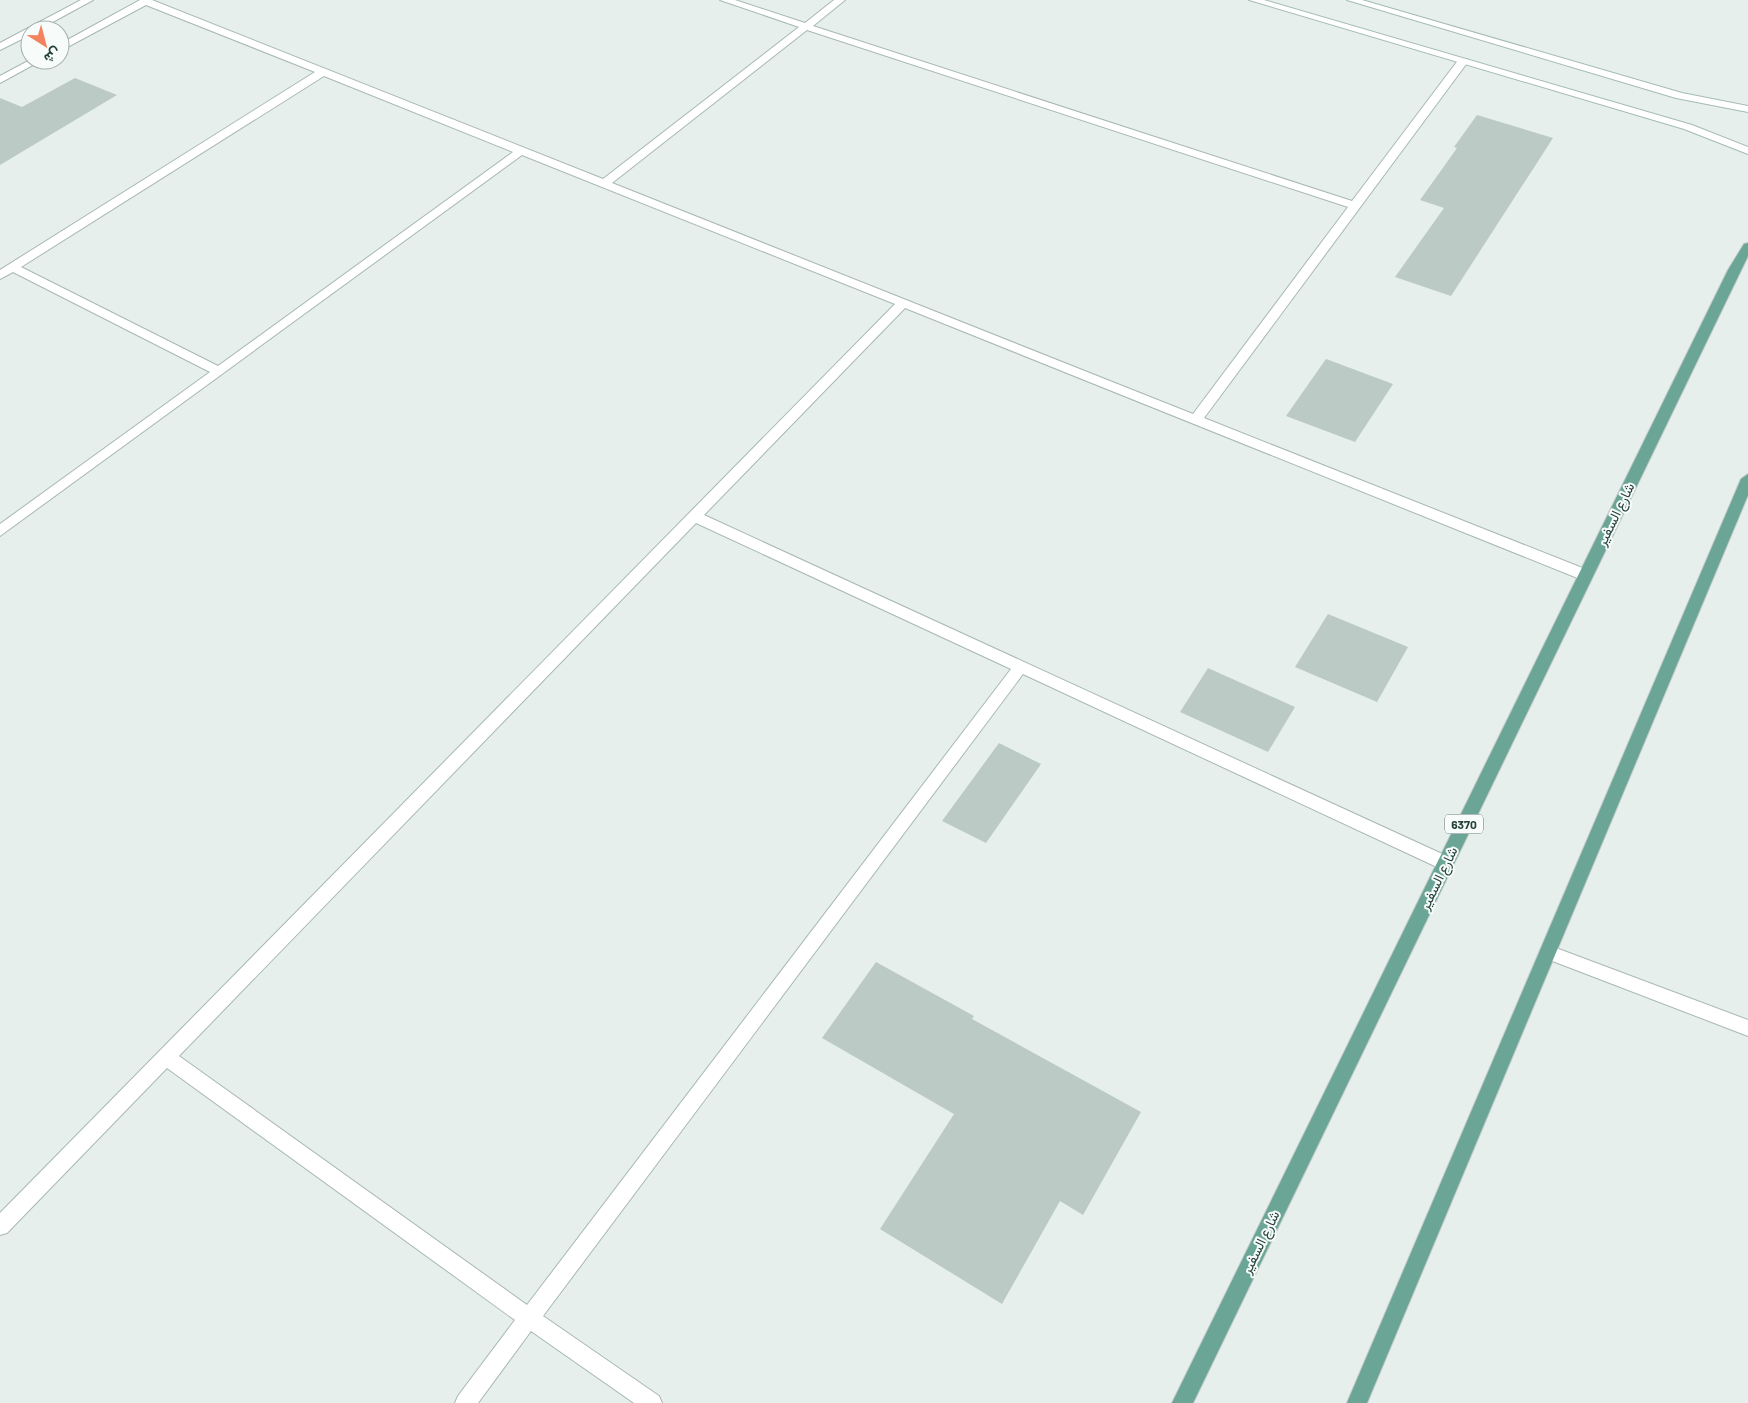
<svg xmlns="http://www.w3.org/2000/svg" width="1748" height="1403" font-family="Barlow,Vazirmatn,sans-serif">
<rect width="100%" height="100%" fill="#e6efeb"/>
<!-- building -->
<g fill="#bbcac4">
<path d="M75,78L117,95L0,165V98L22,107Z"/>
<path d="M1477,115L1553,138L1451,296L1395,277L1444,208L1420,200L1457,148L1454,147Z"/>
<path d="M1326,359L1393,384L1355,442L1286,416Z"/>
<path d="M1328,614L1408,647L1377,702L1295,667Z"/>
<path d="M1208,668L1295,707L1268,752L1180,712Z"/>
<path d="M999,743L1041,764L986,843L942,821Z"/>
<path d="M876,962L974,1016L972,1019L1141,1112L1083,1215L1060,1201L1002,1304L880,1229L954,1114L822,1038Z"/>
</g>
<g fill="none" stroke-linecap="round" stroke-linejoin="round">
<!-- street casing -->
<g stroke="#a8b8b2" stroke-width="2">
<g id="street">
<path d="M81,0H93L38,30H30V35L0,50V43Z"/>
<path d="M140,0H152L603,179L799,27L720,0H735L805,23L834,0H845L813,26L1352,201L1459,59H1467V63L1204,418L1590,571L1592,575L1590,579H1580L905,308L704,515L1451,858L1453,863L1451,868L1445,870L1439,868L1023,674L543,1316L659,1396L662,1403H634L531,1331L478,1403H455L458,1396L515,1320L167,1068L7,1233L0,1235V1213L895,304L522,155L0,536V524L210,372L13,272L0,279V270L315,72L146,5L60,51V44ZM807,30L1348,207L1193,414L612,183ZM324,76L513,152L218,366L21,267ZM696,523L1011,669L527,1305L179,1056Z"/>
<path d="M30,60H42L0,83V76Z"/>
<path d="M1548,945L1748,1020V1036L1542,957L1540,952L1542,947Z"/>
</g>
</g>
<!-- secondary casing -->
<g stroke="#a4bbb3" stroke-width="2">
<g id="secondary">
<path d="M1249,0H1264L1692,125L1748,147V154L1684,129Z"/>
<path d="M1347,0H1362L1682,93L1748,106V112L1676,98Z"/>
</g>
</g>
<!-- primary casing -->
<g stroke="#c2cac8" stroke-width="2">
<g id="primary">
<path d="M1748,243V256L1193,1403H1172L1728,270L1744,244Z"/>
<path d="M1748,474V495L1367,1403H1347L1741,479Z"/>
</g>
</g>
<!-- street -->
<use href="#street" fill="#fff" fill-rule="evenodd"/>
<!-- secondary -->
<use href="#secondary" fill="#fff" fill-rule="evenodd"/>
<!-- primary -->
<use href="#primary" fill="#6aa596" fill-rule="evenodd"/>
</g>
<g text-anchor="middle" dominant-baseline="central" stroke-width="4" stroke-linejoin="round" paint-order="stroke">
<!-- shield labels -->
<rect fill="#f7fbf9" stroke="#637a73" stroke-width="1" x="1445" y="814.5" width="38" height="19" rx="4"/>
<g font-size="12" font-weight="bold" fill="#24423a">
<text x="1464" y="824">6370</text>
</g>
<!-- street labels -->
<g font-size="14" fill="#24423a" stroke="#f7fbf9">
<text transform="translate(1615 514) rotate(-64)">شارع السفير</text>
<text transform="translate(1438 878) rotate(-64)">شارع السفير</text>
<text transform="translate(1260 1242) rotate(-64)">شارع السفير</text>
</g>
</g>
<!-- north arrow -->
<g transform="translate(45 45) rotate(144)"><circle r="24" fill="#f7fbf9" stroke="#a3b1ad"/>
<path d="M0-4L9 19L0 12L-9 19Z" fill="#f4845f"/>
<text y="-8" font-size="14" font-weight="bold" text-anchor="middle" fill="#24423a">ش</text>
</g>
</svg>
